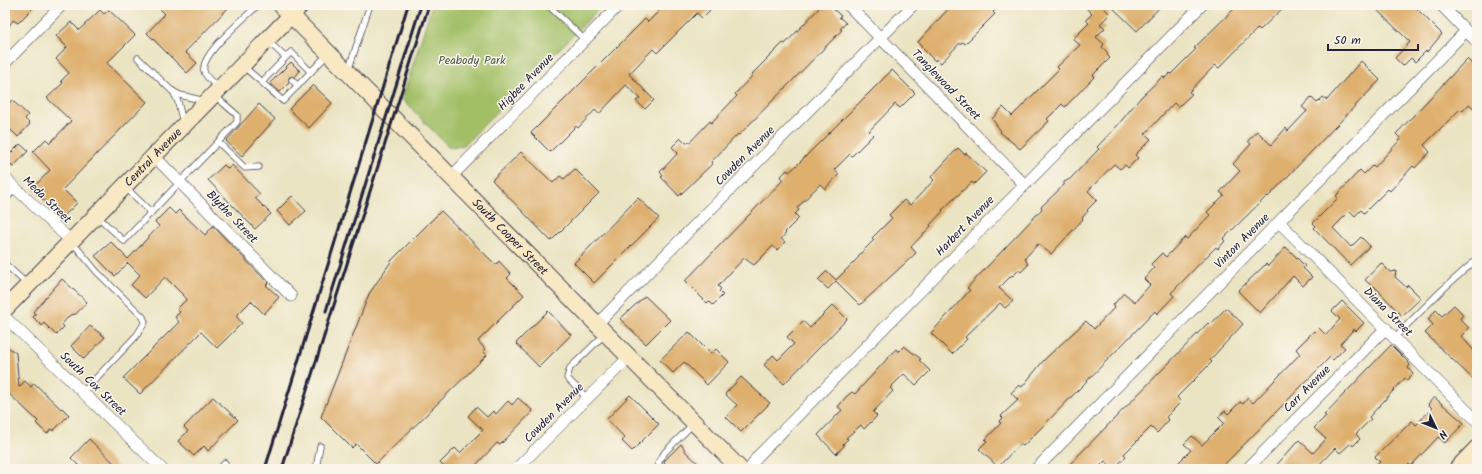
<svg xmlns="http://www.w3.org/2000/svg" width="1482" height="474" font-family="Kalam,sans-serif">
<rect width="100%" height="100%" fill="#fbf7ec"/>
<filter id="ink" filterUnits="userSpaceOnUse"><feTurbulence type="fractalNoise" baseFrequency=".025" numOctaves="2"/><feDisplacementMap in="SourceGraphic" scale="8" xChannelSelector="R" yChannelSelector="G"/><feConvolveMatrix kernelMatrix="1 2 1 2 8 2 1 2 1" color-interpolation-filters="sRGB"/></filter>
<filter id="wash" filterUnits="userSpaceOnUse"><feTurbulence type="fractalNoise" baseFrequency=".012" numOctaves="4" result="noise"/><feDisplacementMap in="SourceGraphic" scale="16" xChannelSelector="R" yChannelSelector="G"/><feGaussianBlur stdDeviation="0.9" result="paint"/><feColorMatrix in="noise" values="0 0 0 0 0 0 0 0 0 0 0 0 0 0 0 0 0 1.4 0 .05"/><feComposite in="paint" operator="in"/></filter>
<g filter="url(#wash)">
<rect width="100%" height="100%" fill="#ebe4c3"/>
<!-- green -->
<path fill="#a3bf66" stroke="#627050" d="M432,5H603L464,145L449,147L402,99Z"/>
<g id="blocks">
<!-- building -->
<g fill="#deaf6d">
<path d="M5,5H36L18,23L13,20L5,32Z"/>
<path d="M156,5H231L185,52L197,63L187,73L147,33L165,14Z"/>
<path d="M665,5H715L702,18L697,13L657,53L653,49L629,74L654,100L645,109L636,101L640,98L626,85L599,114L595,110L578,128L576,126L550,152L531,133L645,19L648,22Z"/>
<path d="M822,5H829L841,16L839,17L846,23L840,29L842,30L739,135L738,134L711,162L712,164L679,196L661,177L663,176L660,172L678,153L672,147L681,138L686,143L690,142L710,121L711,123L737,96L735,94L753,75L752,74L783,43L785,44Z"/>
<path d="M952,5H1000L993,12L995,14L965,44L963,42L959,44L941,63L936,59L935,61L921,47L922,46L918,42Z"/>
<path d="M1083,5H1101L1110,14L1100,24L1105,28L1096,37L1104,44L1102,47L1108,53L1107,55L1110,58L1093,75L1095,76L1065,107L1062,104L1047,119L1049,121L1020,149L1000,132L1001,131L992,119L1003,107L1012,116L1059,69L1057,67L1080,45L1073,39L1089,23L1086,20L1092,14Z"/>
<path d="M1110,5H1162L1137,31Z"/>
<path d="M1238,5H1286L1260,30L1258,28L1219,68L1215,65L1189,92L1192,94L1178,107L1174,103L1145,134L1151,139L1135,155L1138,158L1128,168L1125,165L1120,169L1114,164L1088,191L1097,200L1087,210L1088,211L1082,218L1083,219L1051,254L1038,244L1025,258L1028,265L1021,272L1019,270L1013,276L1012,275L999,288L1013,301L1005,308L1000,303L965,337L967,339L952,354L931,333L970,290L967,288L1042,209L1041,207L1064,185V182L1070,179L1099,149L1097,147L1117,126L1141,97L1163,76L1165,78L1170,73L1171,74L1196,49L1194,48Z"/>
<path d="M1372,5H1413L1442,34L1427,52L1426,51L1415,62L1411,58L1403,66L1395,58L1410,42Z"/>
<path d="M100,10L104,14L109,10L135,35L107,63L147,102L63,189L77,203L62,218L32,189L50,170L33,152L46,139L50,143L71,121L47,98L63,83L61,81L69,73L56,59L67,47L56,36L71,22L79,30Z"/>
<path d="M1467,59L1477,69V111L1469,104L1463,111L1460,109L1424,145L1430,152L1415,168L1413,166L1390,191L1388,189L1364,213L1361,210L1355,216L1350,211L1333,228L1351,247L1361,237L1370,246L1350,265L1314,228L1316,226L1313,223L1338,198L1336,196L1360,170L1364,174L1373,165L1375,167L1401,139L1396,134Z"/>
<path d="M1361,61L1380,80L1268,197L1267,196L1223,239L1225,241L1218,249L1216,247L1171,293L1174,296L1157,314L1155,311L1043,426L1023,446L1020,444L998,467L979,449L987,441L985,440L1001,423L999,422L1003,418L1001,416L1018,400L1011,393L1019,385L1022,387L1044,360L1086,321L1094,329L1115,307L1113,305L1124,293L1135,302L1150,285L1144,279L1154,268L1151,264L1162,253L1166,257L1185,237L1187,239L1210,215L1207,212L1224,195L1220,192L1240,171L1233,164L1251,144L1248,141L1257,131L1271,145L1286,128L1288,131L1307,111L1302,107L1311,97L1317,103L1323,97L1327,100Z"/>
<path d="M291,62L300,71L295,77H289V83L280,92L270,83Z"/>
<path d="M892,70L915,93L900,108L895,104L869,131L873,135L852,156L850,154L834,170L839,174L825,189L820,184L797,208L799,210L795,214L799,218L785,232L786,233L781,239L785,242L777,250L773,246L754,265L744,258L718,286L721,289L719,291L723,295L713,305L709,301L707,303L685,281L783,180L780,177L787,170L789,172L796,166Z"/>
<path d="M313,85L332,103L309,128L289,109Z"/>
<path d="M12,100L28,115L25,119L30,124L18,137L5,124V108Z"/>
<path d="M259,104L275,119L242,156L226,141Z"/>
<path d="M20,144L28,151L13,167L5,159Z"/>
<path d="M958,148L965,155L966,153L986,172L974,184L972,182L942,210L943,211L930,225L931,226L911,247L916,253L860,305L836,281L828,289L818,280L827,271L836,280L859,257L858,256L874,240L872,238L892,218L889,215L904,200L910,205L934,180L931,177Z"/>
<path d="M521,152L553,183L560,176L564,179L575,169L599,193L551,241L492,180Z"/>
<path d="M224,165L228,169L232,165L260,194L255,198L271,214L255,229L208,180Z"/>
<path d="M292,196L306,211L290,225L277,211Z"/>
<path d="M638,198L659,218L594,283L574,263Z"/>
<path d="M169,208L175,214L179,210L205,235L213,226L268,283L266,285L279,297L264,314L251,301L236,316L242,323L217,348L201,332L140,394L123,378L179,322L175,317L180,312L177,309L187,299L165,277L145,298L131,285L140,275L128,263L115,276L95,256L111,242L128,259L159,226L155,222Z"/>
<path d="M441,211L496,265L499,261L511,274L507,278L524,295L478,341L485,349L483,351L487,355L376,464L356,444L352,448L321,417L369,294L392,260Z"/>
<path d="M1286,247L1305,266L1303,268L1312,277L1303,286L1293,276L1260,313L1238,291L1266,264L1268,266Z"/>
<path d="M1381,263L1390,272L1396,271L1395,277L1406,287L1408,285L1421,298L1402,316L1374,286L1373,287L1365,280Z"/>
<path d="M62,279L87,302L76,314L70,315L62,324L64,327L56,335L44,323L42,326L33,317L36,314L33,312Z"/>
<path d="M645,296L670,320L646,344L620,319Z"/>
<path d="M1342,301L1364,323L1356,331L1354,329L1340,344L1345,348L1333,360L1330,357L1220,469H1172L1191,450L1184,444L1192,436L1202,445L1224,423L1218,417L1225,411L1228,414L1240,402L1243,404L1248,398L1253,403L1300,354L1296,349L1314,331L1315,332L1319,328L1326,335L1340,319L1332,311Z"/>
<path d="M833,305L847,319L784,384L764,365L773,355L778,360L794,344L787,337L803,321L810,328Z"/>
<path d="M1454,305L1463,314L1460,319L1469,328L1461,336L1477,354V383L1425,333L1433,325L1428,319L1436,310L1442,316Z"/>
<path d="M1226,308L1243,324L1210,360L1212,362L1177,397L1181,402L1166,417L1169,420L1157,433L1151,427L1124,454L1126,456L1114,469L1105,461L1097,469H1065L1208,323L1210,325Z"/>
<path d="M548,311L571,335L539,367L516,343Z"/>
<path d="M90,326L105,337L84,359L71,346Z"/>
<path d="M689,332L711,354L716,349L729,362L707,385L684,362L673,373L660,360Z"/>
<path d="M5,345L16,353L19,387L25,381L31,387L34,383L61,409L62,408L69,415L53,431L51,429L47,434L36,423L38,421L5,390Z"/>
<path d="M1391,345L1408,362L1410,365L1408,368L1413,374L1407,380L1405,378L1369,417L1371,419L1356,434L1360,439L1353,446L1351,443L1340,453L1335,448L1316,468L1313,465L1309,469H1273L1299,440L1313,453L1326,439L1314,428L1326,416L1324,415Z"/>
<path d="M904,346L921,359L919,360L930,371L916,385L904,374L890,388L893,391L873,412L877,416L864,429L861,425L846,438L848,439L843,444L844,446L836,454L818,435L842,410L838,407L846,397L852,392L855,394L896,349L898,352Z"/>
<path d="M741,377L770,403L741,432L726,417L737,405L725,394Z"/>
<path d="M630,395L659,424L632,451L622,441L625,438L607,419Z"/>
<path d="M213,397L238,420L208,451L204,446L194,456L178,441L188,431L184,427Z"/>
<path d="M1434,397L1464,423L1445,443L1438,437L1411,466L1409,464L1405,469H1373L1380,462L1375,457L1412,421L1416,425L1432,408L1428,404Z"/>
<path d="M518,398L533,411L500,445L497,443L472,469H446L440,463L455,448L460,453L483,430L468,416L476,407L487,417L493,411L496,414L508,401L512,405Z"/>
<path d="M89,439L120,469H82L71,458Z"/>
<path d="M681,444L686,452L704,469H666L664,461Z"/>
</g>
</g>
</g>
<g filter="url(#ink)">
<use href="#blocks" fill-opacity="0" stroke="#403f4f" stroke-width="1"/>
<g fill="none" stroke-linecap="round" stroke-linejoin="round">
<!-- service casing -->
<g stroke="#403f4f" stroke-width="7">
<g id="service">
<path d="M552,9L585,40"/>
<path d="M268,41L285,57"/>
<path d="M138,58L172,91L180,95L205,101"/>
<path d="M243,66L283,101L327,55"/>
<path d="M348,71L370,5"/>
<path d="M292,80L298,86"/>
<path d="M262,82L291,52L311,72"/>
<path d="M218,87C213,83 205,77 204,71C200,54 246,17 258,5"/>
<path d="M173,91L178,102L183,123"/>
<path d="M218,142L245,168L259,167"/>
<path d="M125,187L151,212"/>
<path d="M5,200L16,188"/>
<path d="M97,216L124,241L237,122V115L214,95"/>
<path d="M72,242L97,272L143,317L145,322L137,335L83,392"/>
<path d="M5,264L27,284"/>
<path d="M1395,337L1441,291L1477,259"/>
<path d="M587,398L567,378L570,368L605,334"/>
<path d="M219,469L225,463"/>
<path d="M316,469L320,446"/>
<path d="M662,469L658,463L665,452L693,424"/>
</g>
</g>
<!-- minor casing -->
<g stroke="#403f4f" stroke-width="12">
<g id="minor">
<path d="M848,5L1024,184"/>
<path d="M1441,5L1477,42"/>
<path d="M5,63L62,5"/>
<path d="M154,156L291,296"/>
<path d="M451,177L619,5"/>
<path d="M5,178L72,242"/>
<path d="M1279,222L1477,421"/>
<path d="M5,317L162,469"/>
<path d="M596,325L913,5"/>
<path d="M516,469L628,358"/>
<path d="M750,469L757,457L1202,5"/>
<path d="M1036,469L1466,31"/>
<path d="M1247,469L1386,328"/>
</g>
</g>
<!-- secondary casing -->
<g stroke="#403f4f" stroke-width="18">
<g id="secondary">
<path id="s1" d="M281,5L740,469"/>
<path id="s2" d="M5,309L301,5"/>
<path d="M1457,469L1477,448"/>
</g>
</g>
<!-- service -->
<use href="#service" stroke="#fff" stroke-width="5.5"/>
<!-- minor -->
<use href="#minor" stroke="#fff" stroke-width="11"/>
<!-- secondary -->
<use href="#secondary" stroke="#f8e8c3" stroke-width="16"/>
<!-- rail -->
<g stroke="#22223b" stroke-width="3">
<path d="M326,311L421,5"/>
<path d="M265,469L408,5"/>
<path d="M282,469L429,5"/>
</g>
</g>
</g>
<g text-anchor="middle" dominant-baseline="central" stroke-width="3" stroke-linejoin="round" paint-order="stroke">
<!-- park labels -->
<g font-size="12" fill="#4f594a" stroke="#fbf7ec">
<text x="472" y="60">Peabody Park</text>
</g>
<!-- street labels -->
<g font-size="12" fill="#22223b" stroke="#fbf7ec">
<text transform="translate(526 82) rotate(-46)">Higbee Avenue</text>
<text transform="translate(946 85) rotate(46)">Tanglewood Street</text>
<text transform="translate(745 156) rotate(-45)">Cowden Avenue</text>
<text stroke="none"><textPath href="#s2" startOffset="212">Central Avenue</textPath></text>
<text transform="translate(47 200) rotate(44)">Meda Street</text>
<text transform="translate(232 217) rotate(46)">Blythe Street</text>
<text transform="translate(965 226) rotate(-46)">Harbert Avenue</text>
<text stroke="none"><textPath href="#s1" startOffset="326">South Cooper Street</textPath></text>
<text transform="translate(1242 241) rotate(-45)">Vinton Avenue</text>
<text transform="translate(1388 312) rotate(45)">Diana Street</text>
<text transform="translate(93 384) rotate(44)">South Cox Street</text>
<text transform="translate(1307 389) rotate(-45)">Carr Avenue</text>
<text transform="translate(554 413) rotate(-45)">Cowden Avenue</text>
</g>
</g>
<!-- margin -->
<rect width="1482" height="474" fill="none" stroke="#fbf7ec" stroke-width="20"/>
<!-- north arrow -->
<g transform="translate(1436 428) rotate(133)" stroke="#fbf7ec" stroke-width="3" paint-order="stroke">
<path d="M0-3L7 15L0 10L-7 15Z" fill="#22223b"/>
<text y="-6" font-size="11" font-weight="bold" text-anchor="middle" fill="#22223b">N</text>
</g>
<!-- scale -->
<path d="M1328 44v6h90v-6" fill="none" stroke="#22223b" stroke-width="2"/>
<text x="1334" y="44" font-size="12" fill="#22223b" stroke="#fbf7ec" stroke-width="3" paint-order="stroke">50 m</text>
</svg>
